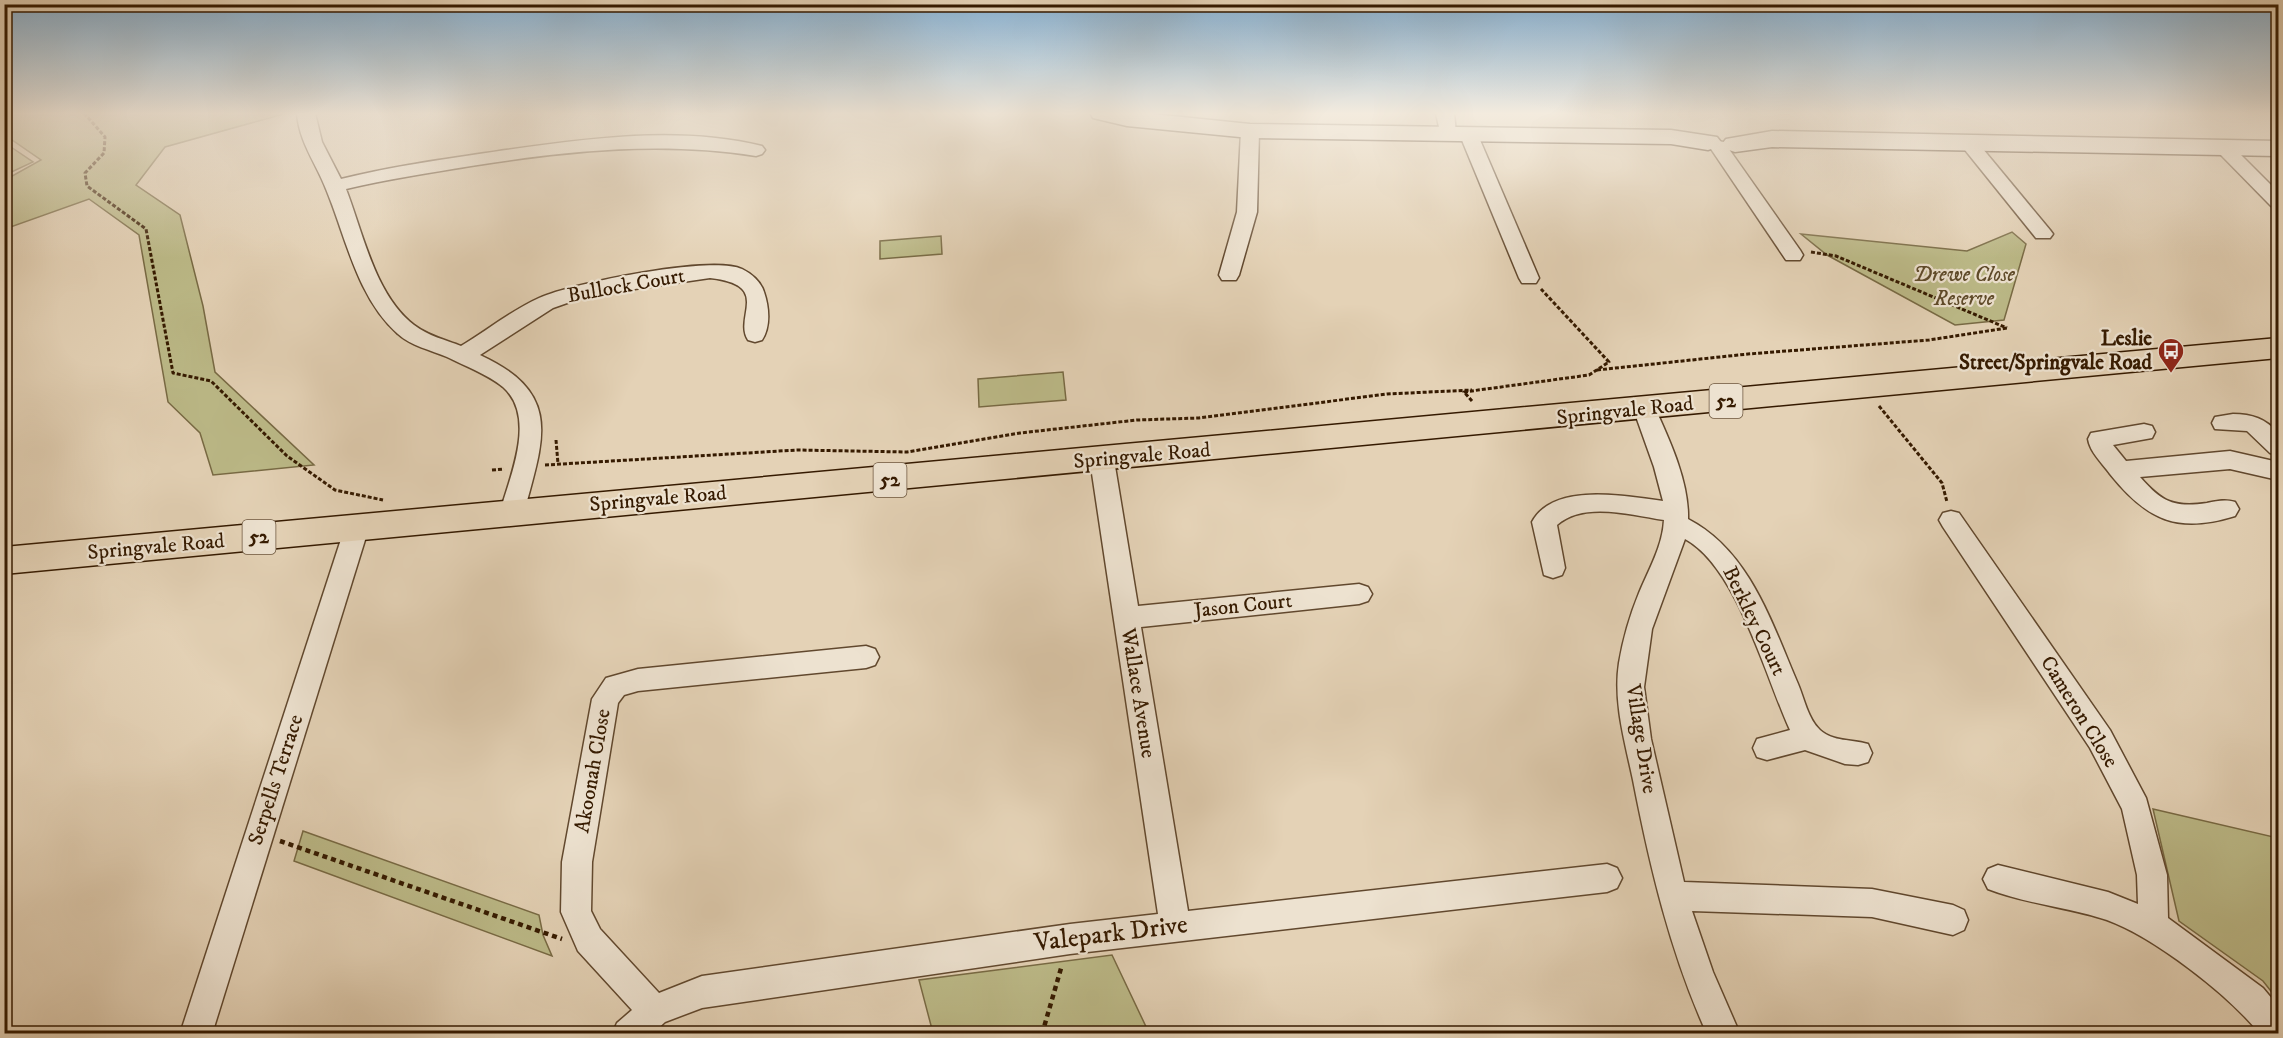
<svg xmlns="http://www.w3.org/2000/svg" width="2283" height="1038" font-family="'IM FELL DW Pica',serif">
<rect width="100%" height="100%" fill="#e4d2b6"/>
<filter id="stains"><feTurbulence type="fractalNoise" baseFrequency=".00333" numOctaves="4"/><feColorMatrix values="0 0 0 0 .2 0 0 0 0 .09 0 0 0 0 .02 0 0 0 .5 -.17"/></filter>
<radialGradient id="worn" r=".72"><stop offset=".6" stop-color="#630" stop-opacity="0"/><stop offset="1" stop-color="#630" stop-opacity=".3"/></radialGradient>
<!-- green -->
<g fill="#bcba88" stroke="#786a44" stroke-width="1.5">
<path d="M5,113H287L165,147L136,185L180,215L203,306L215,372L314,465L213,475L200,433L168,402L139,235L89,199L5,229V180L41,160L5,135Z"/>
<path d="M5,143L33,162L5,175Z"/>
<path d="M2012,232L2026,244L2004,320L1955,325L1827,255L1801,234L1967,251Z"/>
<path d="M941,236L942,254L880,259V241Z"/>
<path d="M1063,372L1066,400L979,407L978,379Z"/>
<path d="M2153,809L2278,838V1000L2263,981L2179,921Z"/>
<path d="M303,831L539,915L543,935L552,956L294,861Z"/>
<path d="M1112,955L1149,1033H933L919,980Z"/>
</g>
<g fill="none" stroke-linecap="round" stroke-linejoin="round">
<!-- street casing -->
<g stroke="#61482e" stroke-width="3">
<g id="street">
<path d="M297,113H315L322,142L341,179C393,166 446,159 499,151C584,139 677,125 762,146L765,150L762,154L756,156C660,141 566,151 471,166C429,173 387,179 346,189C363,233 375,295 414,325C428,336 446,340 461,346C486,331 512,310 539,298C572,283 712,255 742,269C752,274 761,282 764,292C769,307 771,326 762,340L755,342L748,340C733,317 773,285 710,278L587,296L553,308L480,355C563,393 544,438 524,512L520,519L512,521L504,519L500,512C510,476 537,417 503,387C487,374 465,366 447,357C431,350 411,346 398,334C357,298 346,237 326,189C316,163 299,142 297,113Z"/>
<path d="M1436,113H1454L1456,133L1453,137H1441Z"/>
<path d="M1250,126L1259,131L1257,212L1239,275L1236,280H1222L1219,275L1237,212L1241,131Z"/>
<path d="M1468,128L1477,133L1539,278L1536,283H1522L1519,278L1459,133Z"/>
<path d="M1967,136L1973,137L2050,230L2053,234L2050,238H2036L1961,145L1958,141L1961,137Z"/>
<path d="M1718,141L1724,142L1800,250L1803,255L1800,260H1786L1709,146Z"/>
<path d="M2225,143L2231,145L2278,192V208L2271,206L2219,153L2216,149Z"/>
<path d="M1644,400L1652,402L1655,408C1670,441 1689,482 1688,519C1750,551 1772,624 1798,684C1804,698 1808,719 1820,730C1833,742 1852,739 1868,744L1872,753L1868,762L1858,765L1845,764L1805,750L1767,760L1757,757L1753,748L1757,739L1790,730C1766,678 1737,567 1685,539L1652,629L1644,687L1651,739L1684,882L1872,889L1953,905L1964,910L1968,920L1964,930L1953,935L1872,917L1692,911L1713,972L1740,1034H1707C1670,952 1650,867 1633,780C1625,742 1613,702 1619,663C1623,639 1630,615 1639,593C1649,569 1663,545 1664,520C1632,515 1583,501 1557,525L1565,568L1562,575L1553,578L1544,575L1532,522C1553,482 1626,496 1663,501L1654,467L1633,408L1636,402Z"/>
<path d="M2233,414C2252,414 2266,419 2278,433V455L2270,453L2247,431L2215,429L2212,423L2215,417Z"/>
<path d="M2144,424L2152,426L2155,432L2152,438L2113,445L2126,461L2230,451L2278,462V480L2230,469L2140,477C2162,502 2174,508 2207,503C2217,501 2225,499 2235,502L2239,509L2235,516C2177,534 2147,520 2110,474C2102,463 2090,452 2088,439L2091,433Z"/>
<path d="M1102,451L1110,454L1114,460L1138,606L1359,584L1368,587L1372,594L1368,601L1359,604L1141,627L1188,911L1607,864L1617,868L1622,878L1617,888L1607,892L1070,954L702,1008L665,1022L652,1034H612L617,1023L632,1010L578,951L561,912L562,862L592,699L606,678L638,669L866,646L875,649L879,657L875,665L866,668L638,691L624,695L618,703L592,862L591,911L600,929L659,993L702,976L1070,924L1158,914L1090,460L1094,454Z"/>
<path d="M1951,511L1959,513L2110,730L2146,798L2167,875L2168,918L2263,988L2278,1006V1034H2260C2229,995 2154,937 2107,920C2068,907 2026,904 1988,889L1983,879L1988,869L1998,865L2108,892L2138,904L2137,875L2122,809L2090,748L1943,527L1939,520L1943,513Z"/>
<path d="M357,518L366,520L369,527L212,1034H180L345,527L348,520Z"/>
</g>
</g>
<!-- secondary casing -->
<g stroke="#351a00" stroke-width="3">
<g id="secondary">
<path d="M1090,113H1143L1250,124L1671,130L1717,137L1721,142L1717,147L1708,150L1671,144L1250,138L1127,126L1093,118Z"/>
<path d="M1772,131L2278,141V156L1772,147L1735,152L1726,149L1722,144L1726,139Z"/>
</g>
</g>
<!-- primary casing -->
<g stroke="#351a00" stroke-width="3">
<path id="primary" d="M2278,338V358L4,574V547Z"/>
</g>
<!-- path-far1 -->
<g stroke="#351a00" stroke-width="3" stroke-dasharray="4 2" stroke-linecap="butt">
<path d="M84,113L105,137L104,153L85,173L87,186L146,229L173,373L211,381L287,456L335,490L383,500"/>
<path d="M1811,252L1836,256L2007,328"/>
<path d="M1597,370L1748,354L1929,340L2007,328"/>
<path d="M1472,401L1464,392L1589,375L1609,362L1541,289"/>
<path d="M1879,406L1942,483L1947,502"/>
<path d="M556,440L558,464"/>
<path d="M545,465L797,450L907,452L1020,433L1137,420L1199,418L1387,394L1472,390"/>
<path d="M492,470L504,469"/>
</g>
<!-- path -->
<g stroke="#351a00" stroke-width="4.5" stroke-dasharray="5 4" stroke-linecap="butt">
<path d="M280,841L562,939"/>
<path d="M1042,1034L1062,965"/>
</g>
<!-- street -->
<use href="#street" fill="#ede2d0" fill-rule="evenodd"/>
<!-- secondary -->
<use href="#secondary" fill="#ede2d0" fill-rule="evenodd"/>
<!-- primary -->
<use href="#primary" fill="#e4d2b6" fill-rule="evenodd"/>
</g>
<!-- sky -->
<linearGradient id="sky" x2="0" y2="1"><stop stop-color="#89b4d6"/><stop offset="0.44" stop-color="#f3ebde"/><stop offset="1" stop-color="#f3ebde" stop-opacity="0"/></linearGradient>
<rect width="2283" height="258" fill="url(#sky)"/>
<!-- icons -->
<defs>
<g id="bus-pin" transform="scale(1.35)"><path d="M0 17L-7.5 6A9.5 9.5 0 1 1 7.5 6Z" fill="#8f2418" stroke="#ede2d0"/><path d="M-5-6H5V4H4V6H2V4H-2V6H-4V4H-5ZM-3.5-4V0h7V-4ZM-3.5 1.2v1.5H-2V1.2ZM2 1.2v1.5H3.5V1.2Z" fill="#fff"/></g>
</defs>
<g fill-rule="evenodd">
<use href="#bus-pin" x="2171" y="351"/>
</g>
<g text-anchor="middle" dominant-baseline="central" stroke-width="4.5" stroke-linejoin="round" paint-order="stroke">
<!-- shield labels -->
<g fill="#ede2d0" stroke="#6c563e" stroke-width="1.5">
<rect x="1709.5" y="384" width="33" height="34" rx="4.5"/>
<rect x="873.5" y="463" width="33" height="34" rx="4.5"/>
<rect x="242.5" y="520" width="33" height="34" rx="4.5"/>
</g>
<g font-size="20" font-weight="bold" fill="#351a00">
<text x="1726" y="401">52</text>
<text x="890" y="480">52</text>
<text x="259" y="537">52</text>
</g>
<!-- park labels -->
<g font-size="21" font-style="italic" fill="#5e4a29" stroke="#ede2d0">
<text x="1964" y="275">Drewe Close<tspan x="1964" dy="24">Reserve</tspan></text>
</g>
<!-- street labels -->
<g font-size="21" fill="#351a00" stroke="#ede2d0">
<text transform="translate(626 286) rotate(-10)">Bullock Court</text>
<text transform="translate(1625 411) rotate(-6)">Springvale Road</text>
<text transform="translate(1142 456) rotate(-5)">Springvale Road</text>
<text transform="translate(658 499) rotate(-5)">Springvale Road</text>
<text transform="translate(156 547) rotate(-5)">Springvale Road</text>
<text transform="translate(1243 606) rotate(-6)">Jason Court</text>
<text transform="translate(1754 621) rotate(64)">Berkley Court</text>
<text transform="translate(1138 693) rotate(81)">Wallace Avenue</text>
<text transform="translate(2079 712) rotate(58)">Cameron Close</text>
<text transform="translate(1641 739) rotate(81)">Village Drive</text>
<text transform="translate(593 771) rotate(-80)">Akoonah Close</text>
<text transform="translate(276 780) rotate(-72)">Serpells Terrace</text>
</g>
<!-- poi labels -->
<g font-size="21" font-weight="bold" fill="#351a00" stroke="#ede2d0" text-anchor="end">
<text x="2152" y="339">Leslie<tspan x="2152" dy="24">Street/Springvale Road</tspan></text>
</g>
<!-- near-street labels -->
<g font-size="26" fill="#351a00" stroke="#ede2d0">
<text transform="translate(1111 934) rotate(-7)">Valepark Drive</text>
</g>
</g>
<!-- margin -->
<rect width="2283" height="1038" fill="none" stroke="#e4d2b6" stroke-width="24"/>
<rect x="6" y="6" width="2271" height="1026" fill="none" stroke="#351a00" stroke-width="3"/>
<rect x="12" y="12" width="2259" height="1014" fill="none" stroke="#351a00" stroke-width="1.5"/>
<rect width="100%" height="100%" filter="url(#stains)"/>
<rect width="100%" height="100%" fill="url(#worn)"/>
</svg>
